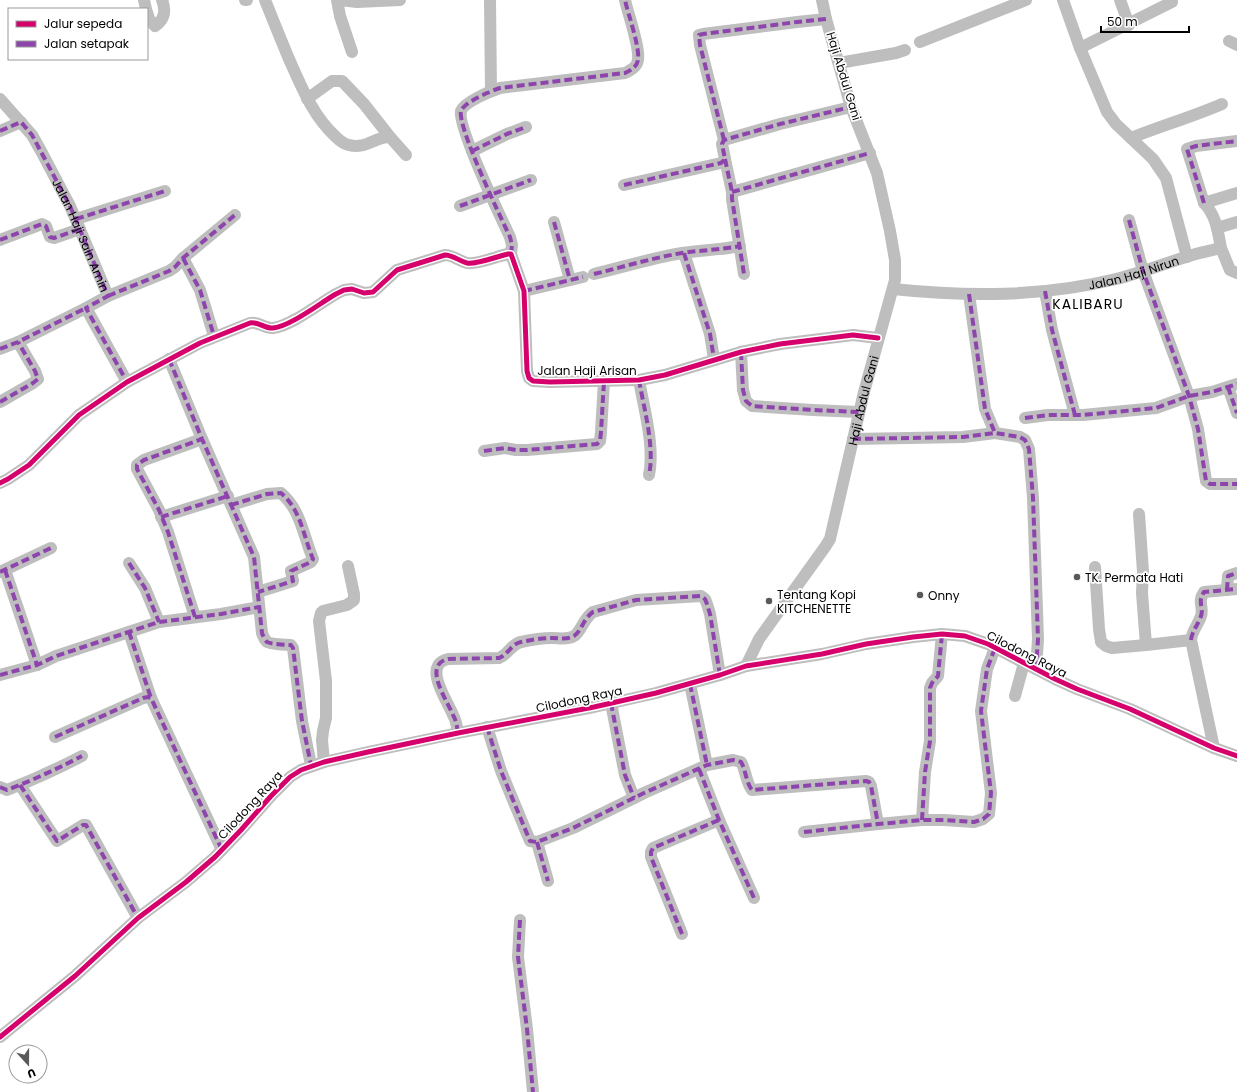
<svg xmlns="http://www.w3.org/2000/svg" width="1237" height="1092" font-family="Poppins,sans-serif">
<rect width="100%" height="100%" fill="#fff"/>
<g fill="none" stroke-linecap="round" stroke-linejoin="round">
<!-- minor -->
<g stroke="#bebebe" stroke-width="12">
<path d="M144,0L146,9"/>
<path d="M245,0H247"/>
<path d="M265,0C273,20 281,40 289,59C302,88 313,116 336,137C340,141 344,144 349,145C365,150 376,136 390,137L406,155"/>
<path d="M337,0L340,16L352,52"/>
<path d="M340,0L357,2L400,0"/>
<path d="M490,0L491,91"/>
<path d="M1063,0L1080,48L1107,112L1116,124L1153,159L1166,178L1187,257"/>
<path d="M1120,0L1129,25"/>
<path d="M147,12L149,19L155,26C165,20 166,10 162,0"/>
<path d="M1229,41L1237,45"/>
<path d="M920,42L1026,0"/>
<path d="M1080,48L1172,2"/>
<path d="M839,63L896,53L905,50"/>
<path id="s1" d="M0,99L32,135L41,151L70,206L108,296L86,308L127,382"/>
<path d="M307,99L332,81H342L364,104L390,137"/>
<path d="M0,131L21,122"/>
<path d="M1131,138C1161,126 1192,117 1222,104"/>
<path d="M724,140L700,45L699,35L703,34L797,22L826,19"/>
<path d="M472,151L507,134L526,127"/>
<path d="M725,159L732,192V199L744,274"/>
<path d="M624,185L721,163L725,159L722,144L724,140L780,124L851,107"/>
<path d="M732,192L870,153"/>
<path d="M1204,203L1187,149L1196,146L1237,141"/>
<path d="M460,206L531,180"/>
<path d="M76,219L165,191"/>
<path d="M1129,220L1143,271L1189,396L1198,429L1206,481L1210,484H1237"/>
<path d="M554,222L570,280"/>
<path d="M1217,228L1237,222"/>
<path d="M0,240L42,224L46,226L50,237L54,238L80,229"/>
<path d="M1221,248C1218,232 1216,215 1204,203L1237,193"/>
<path d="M684,253L710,334L714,359"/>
<path d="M511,254L512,245L510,237C501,218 457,126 461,111C464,102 491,91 500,88L625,73C631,70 637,67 638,60C640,47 628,14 625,0"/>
<path d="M183,258L200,290L214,336"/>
<path d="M594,274C623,267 652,258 682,253C701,250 720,250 740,246"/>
<path id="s2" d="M893,289C969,297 1042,297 1116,279C1140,273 1163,264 1186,257C1197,253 1209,251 1221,248L1230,270L1237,273"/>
<path d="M524,291L583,277"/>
<path d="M1045,291L1052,330L1075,415"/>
<path d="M969,294L985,409L995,433"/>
<path d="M108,296L169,271L175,267L183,258L235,215"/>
<path d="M0,349L18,342L86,308"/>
<path d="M741,352L743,390L746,401L752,406L813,410L859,412"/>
<path d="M169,359L202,439L254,557L262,633C263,636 265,640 267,642C271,644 286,645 291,645L293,648L302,721L311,765"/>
<path d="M639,380C644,409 655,447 649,475"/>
<path d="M1228,387L1237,413"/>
<path d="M0,402L33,383L38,379L35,371L18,342"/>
<path d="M1025,418L1048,415H1083L1156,408L1189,396L1212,392L1237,384"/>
<path d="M853,439L963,437L995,433L1020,437L1025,440L1029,449L1033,498L1038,639L1036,669"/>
<path d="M484,451L505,448L516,450H527L597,444L600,441L601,432L604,381"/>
<path d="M0,483L8,479L29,465L79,415L127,382L200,343L250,323C258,321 265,329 273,328C291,326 320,303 336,294L344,290L352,289L364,293L373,292L397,270L445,255C453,255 459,261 467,263C476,265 498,256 508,254H511L524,291L527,371L529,378L533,381L550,382L639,380L665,375L741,352L780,344L853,335L878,338"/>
<path d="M231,505L267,494L281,493C301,510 303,535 313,559L311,562L291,571L293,581L258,592"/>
<path d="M1139,514L1143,572L1142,593L1146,645L1191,640"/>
<path d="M161,517L228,496"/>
<path d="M129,563L145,588L159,622"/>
<path d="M1095,567L1099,629L1101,642L1106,646L1112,648L1146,645"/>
<path d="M5,570L37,665"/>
<path d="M0,572L51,548"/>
<path d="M1227,590L1228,576L1237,573"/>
<path d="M195,617L168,532L159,510L137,469V465L144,460L202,439"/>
<path d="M129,632L151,698"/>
<path id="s3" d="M746,666L759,639L825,547L830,539L864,392L895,280V260L890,231L877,173L851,107L826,19L822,0"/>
<path d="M0,675L37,665L56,656L159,622L221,614L259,607"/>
<path d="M690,684L707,765"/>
<path d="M1015,696L1024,663"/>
<path d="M611,703L625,775L634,798"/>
<path d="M487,727L501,771L530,841L537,842L573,828L644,793L707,765L733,760L741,762C746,770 746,783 752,790L866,781L869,782L871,786L878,824"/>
<path d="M458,733C457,726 456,720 453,715C447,700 422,665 448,659L499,658C508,655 511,644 521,642C530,640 542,638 552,638C559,638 567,640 574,636C581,632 583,619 593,612L636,600L701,596L705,599L707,604L710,614L720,675"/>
<path d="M55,737L143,698L148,697L151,698L222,850"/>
<path d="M1214,748L1191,640C1192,631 1198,625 1201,616C1204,607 1197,602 1204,592L1237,589"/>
<path d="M324,762L322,740L323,731L326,718V681L319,621L321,613L323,611L347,605L354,600V594L348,566"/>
<path d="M699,769L719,820L754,898"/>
<path d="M20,785L57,841L83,825H86L138,918"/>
<path d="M0,787L7,790C33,780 57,769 82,756"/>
<path d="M922,820L925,772L930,741V688L932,683L938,676L942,634"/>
<path d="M804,832L878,824L922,820H944L974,822L983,819L989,814L991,793L981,711L987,669L995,648"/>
<path d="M537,842L548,881"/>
<path d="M520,920L518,957L527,1029L533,1092"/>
<path d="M682,934L651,857V852L653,848L719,820"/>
<path d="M0,1037L75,976L138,918L186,882L215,857L241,830L271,796L290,777L301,770L324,762L368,752L458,733L594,707L656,693L720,675L746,666L822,654L866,644L913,637L942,634L965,636L988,644L1055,679L1077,689L1130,709L1214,748L1237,756"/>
</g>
<!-- quiet -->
<g stroke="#8e44ad" stroke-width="4" stroke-dasharray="8 4" stroke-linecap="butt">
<path d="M0,131L21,122L32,135L70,206L108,296L86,308L127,382"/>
<path d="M724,140L700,45L699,35L703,34L797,22L826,19"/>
<path d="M472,151L507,134L526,127"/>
<path d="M725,159L732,192V199L744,274"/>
<path d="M624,185L721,163L725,159L722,144L724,140L780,124L851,107"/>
<path d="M732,192L870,153"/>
<path d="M1204,203L1187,149L1196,146L1237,141"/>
<path d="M460,206L531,180"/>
<path d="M76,219L165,191"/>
<path d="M1129,220L1143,271L1189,396L1198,429L1206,481L1210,484H1237"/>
<path d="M554,222L570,280"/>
<path d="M0,240L42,224L46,226L50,237L54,238L80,229"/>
<path d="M684,253L710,334L714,359"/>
<path d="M511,254L512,245L510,237C501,218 457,126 461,111C464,102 491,91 500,88L625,73C631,70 637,67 638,60C640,47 628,14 625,0"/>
<path d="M183,258L200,290L214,336"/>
<path d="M594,274C623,267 652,258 682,253C701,250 720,250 740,246"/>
<path d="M524,291L583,277"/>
<path d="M1045,291L1052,330L1075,415"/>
<path d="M969,294L985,409L995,433"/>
<path d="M108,296L169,271L175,267L183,258L235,215"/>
<path d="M0,349L18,342L86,308"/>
<path d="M741,352L743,390L746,401L752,406L813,410L859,412"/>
<path d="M169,359L202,439L254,557L262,633C263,636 265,640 267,642C271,644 286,645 291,645L293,648L302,721L311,765"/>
<path d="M639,380C644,409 655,447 649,475"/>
<path d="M1228,387L1237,413"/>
<path d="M0,402L33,383L38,379L35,371L18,342"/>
<path d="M1025,418L1048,415H1083L1156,408L1189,396L1212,392L1237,384"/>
<path d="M853,439L963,437L995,433L1020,437L1025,440L1029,449L1033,498L1038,639L1036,669"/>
<path d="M484,451L505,448L516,450H527L597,444L600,441L601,432L604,381"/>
<path d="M231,505L267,494L281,493C301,510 303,535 313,559L311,562L291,571L293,581L258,592"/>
<path d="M161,517L228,496"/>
<path d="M129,563L145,588L159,622"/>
<path d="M5,570L37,665"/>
<path d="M0,572L51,548"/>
<path d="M1227,590L1228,576L1237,573"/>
<path d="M195,617L168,532L159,510L137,469V465L144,460L202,439"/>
<path d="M129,632L151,698"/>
<path d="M1191,640C1192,631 1198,625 1201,616C1204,607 1197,602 1204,592L1237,589"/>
<path d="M0,675L37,665L56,656L159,622L221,614L259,607"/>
<path d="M690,684L707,765"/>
<path d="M611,703L625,775L634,798"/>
<path d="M487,727L501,771L530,841L537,842L573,828L644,793L707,765L733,760L741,762C746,770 746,783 752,790L866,781L869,782L871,786L878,824"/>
<path d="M458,733C457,726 456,720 453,715C447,700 422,665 448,659L499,658C508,655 511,644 521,642C530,640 542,638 552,638C559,638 567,640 574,636C581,632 583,619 593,612L636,600L701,596L705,599L707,604L710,614L720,675"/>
<path d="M55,737L143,698L148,697L151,698L222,850"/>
<path d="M699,769L719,820L754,898"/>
<path d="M20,785L57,841L83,825H86L138,918"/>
<path d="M0,787L7,790C33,780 57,769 82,756"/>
<path d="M922,820L925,772L930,741V688L932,683L938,676L942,634"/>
<path d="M804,832L878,824L922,820H944L974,822L983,819L989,814L991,793L981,711L987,669L995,648"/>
<path d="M537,842L548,881"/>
<path d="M520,920L518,957L527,1029L533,1092"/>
<path d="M682,934L651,857V852L653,848L719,820"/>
</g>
<!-- cycleway casing -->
<g stroke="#fff" stroke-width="8">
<g id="cycleway">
<path d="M0,483L8,479L29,465L79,415L127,382L200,343L250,323C258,321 265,329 273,328C291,326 320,303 336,294L344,290L352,289L364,293L373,292L397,270L445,255C453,255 459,261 467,263C476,265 498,256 508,254H511L524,291L527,371L529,378L533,381L550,382L639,380L665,375L741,352L780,344L853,335L878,338"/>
<path d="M0,1037L75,976L138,918L186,882L215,857L241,830L271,796L290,777L301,770L324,762L368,752L458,733L594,707L656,693L720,675L746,666L822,654L866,644L913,637L942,634L965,636L988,644L1055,679L1077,689L1130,709L1214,748L1237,756"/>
</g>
</g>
<!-- cycleway -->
<use href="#cycleway" stroke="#d6006c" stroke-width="5"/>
</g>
<!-- markers -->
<g fill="#595959" stroke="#fff" stroke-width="1.5">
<circle cx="1077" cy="577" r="4"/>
<circle cx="920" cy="595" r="4"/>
<circle cx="769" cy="601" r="4"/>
</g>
<g text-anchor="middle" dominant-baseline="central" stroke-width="3.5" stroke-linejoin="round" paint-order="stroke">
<!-- street labels -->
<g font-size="12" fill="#000" stroke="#fff">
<text transform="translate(844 76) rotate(73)">Haji Abdul Gani</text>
<text stroke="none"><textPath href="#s1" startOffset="160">Jalan Haji Sain Amin</textPath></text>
<text stroke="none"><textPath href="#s2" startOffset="243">Jalan Haji Nirun</textPath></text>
<text x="587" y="370">Jalan Haji Arisan</text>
<text stroke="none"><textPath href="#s3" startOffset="295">Haji Abdul Gani</textPath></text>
<text transform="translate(1027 654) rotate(27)">Cilodong Raya</text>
<text transform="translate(579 699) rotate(-12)">Cilodong Raya</text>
<text transform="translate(250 805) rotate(-47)">Cilodong Raya</text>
</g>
<!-- poi labels -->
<g font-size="12" fill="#000" stroke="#fff" text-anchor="start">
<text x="1085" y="577">TK. Permata Hati</text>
<text x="777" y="594">Tentang Kopi<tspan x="777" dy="14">KITCHENETTE</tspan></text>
<text x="928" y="595">Onny</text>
</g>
<!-- quarter labels -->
<g font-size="14" letter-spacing="1" fill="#000" stroke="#fff">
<text x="1088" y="304">KALIBARU</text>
</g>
</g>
<!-- legend -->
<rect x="8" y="8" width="140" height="52" fill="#ffffff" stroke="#999999"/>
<rect x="16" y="21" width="20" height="6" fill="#d6006c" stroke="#999999"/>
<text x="44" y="28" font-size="12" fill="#000000">Jalur sepeda</text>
<rect x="16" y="41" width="20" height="6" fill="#8e44ad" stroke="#999999"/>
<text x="44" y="48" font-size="12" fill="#000000">Jalan setapak</text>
<!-- north arrow -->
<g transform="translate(28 1064) rotate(159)"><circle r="19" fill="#ffffff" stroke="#999999"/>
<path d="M0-3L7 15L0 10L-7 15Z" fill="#595959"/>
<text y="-6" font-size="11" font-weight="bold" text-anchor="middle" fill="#000000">U</text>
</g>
<!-- scale -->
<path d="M1101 26v6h88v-6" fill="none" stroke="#000000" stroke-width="2"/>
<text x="1107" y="26" font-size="12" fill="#000000" stroke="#ffffff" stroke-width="3" paint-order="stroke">50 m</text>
</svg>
